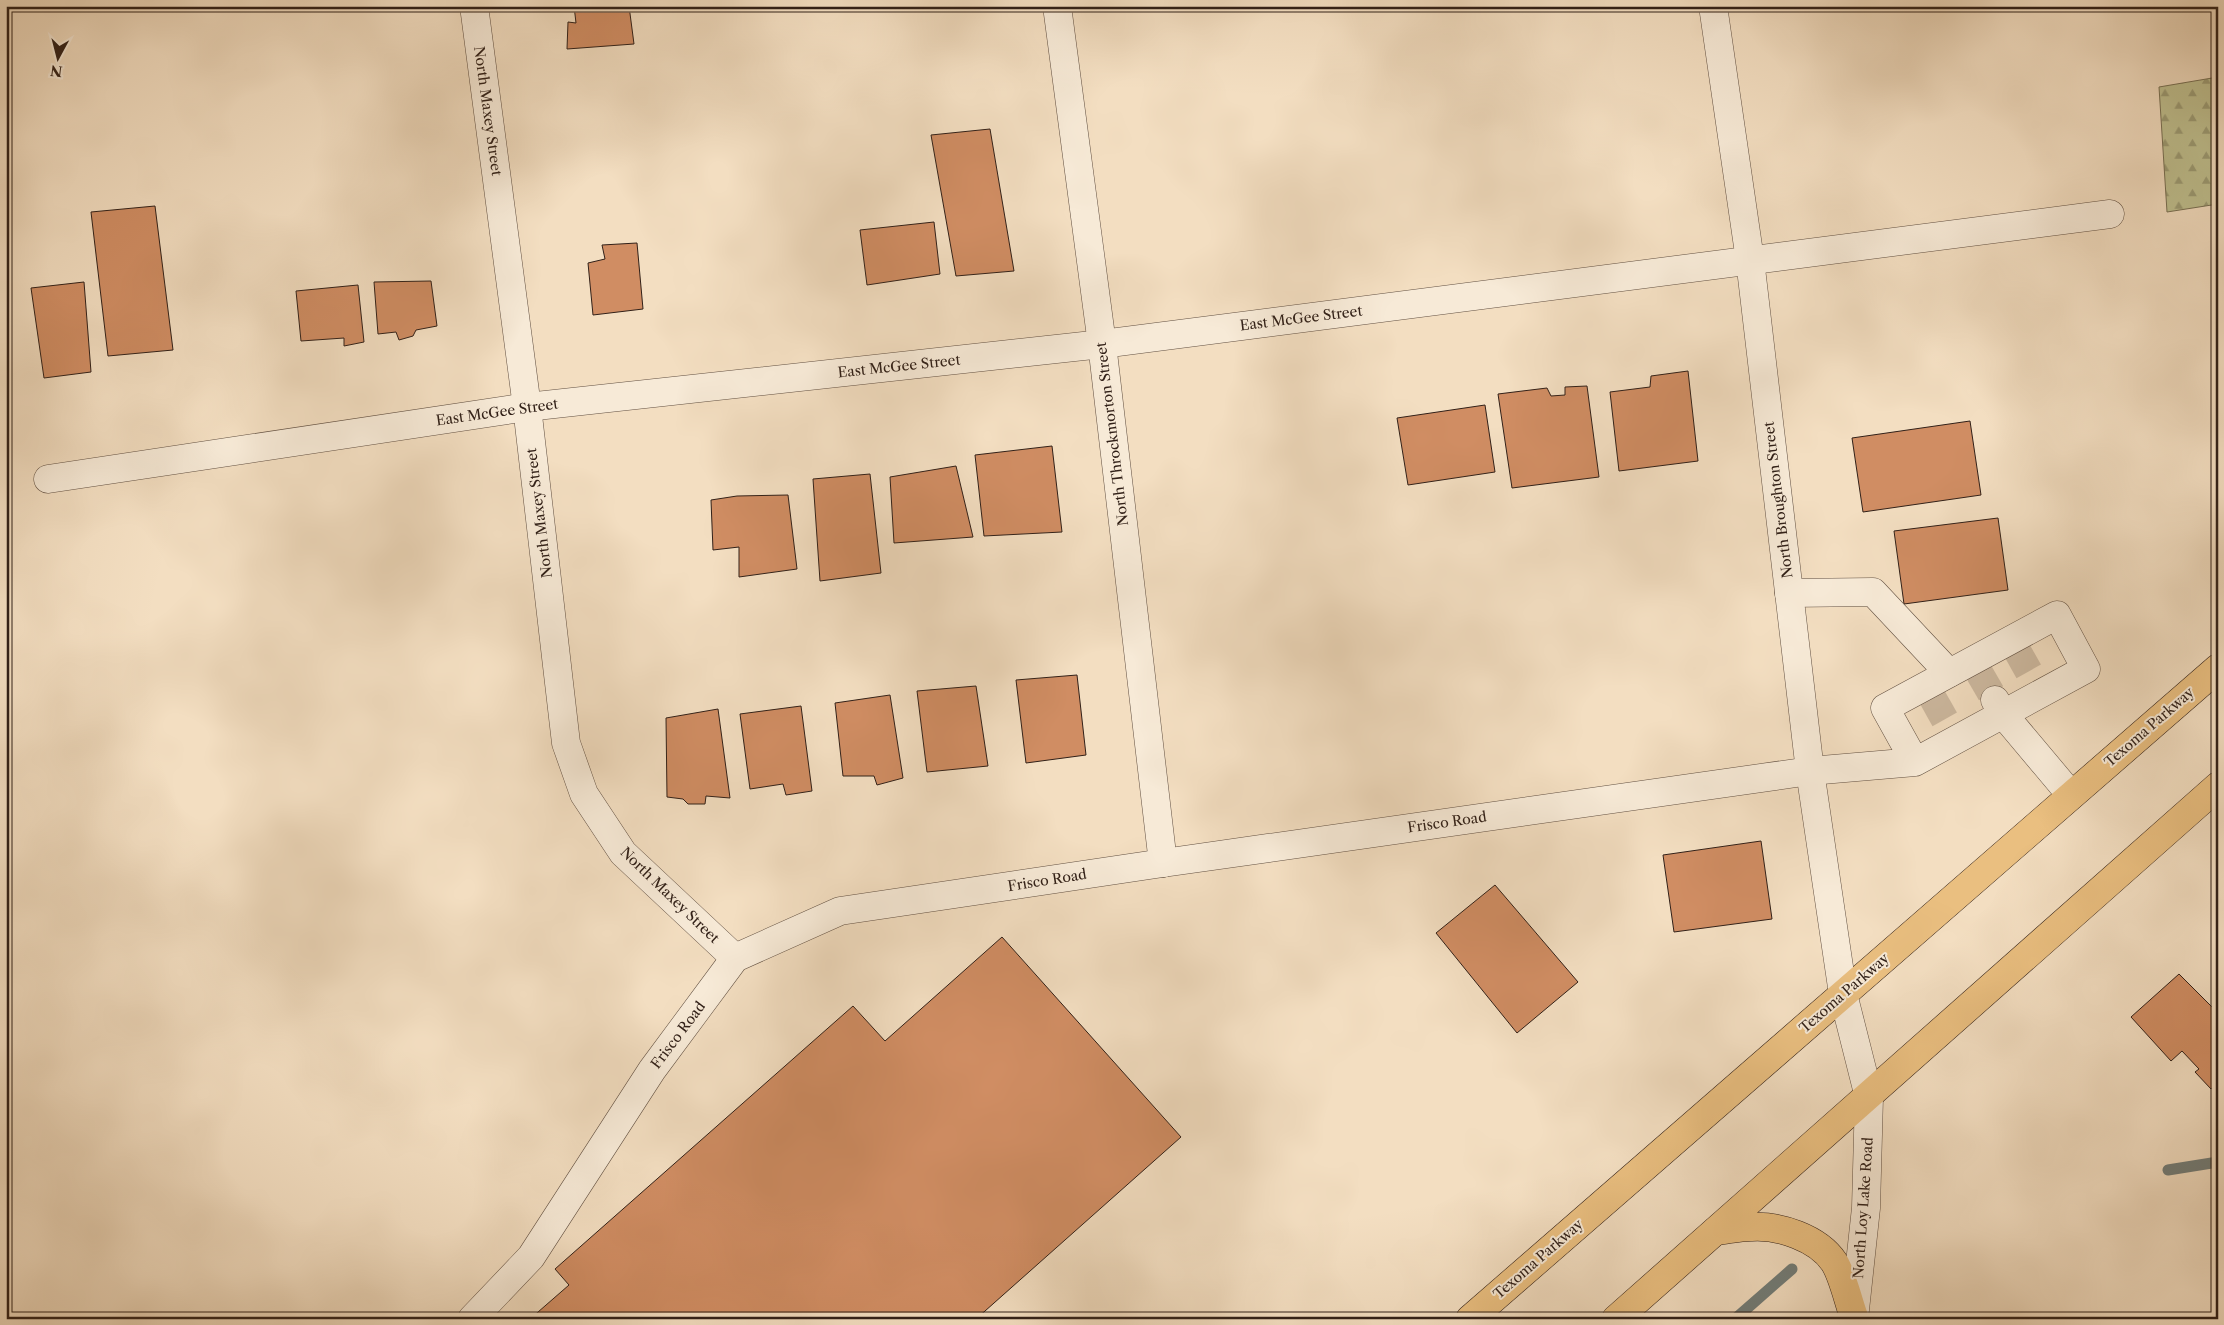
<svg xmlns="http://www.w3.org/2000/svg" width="2224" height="1325" font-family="'Libre Caslon Text',serif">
<defs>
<pattern id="forest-firs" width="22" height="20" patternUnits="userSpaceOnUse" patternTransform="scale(1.25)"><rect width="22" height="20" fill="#bfc090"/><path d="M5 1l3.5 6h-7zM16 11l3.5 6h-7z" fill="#9c9c75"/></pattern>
</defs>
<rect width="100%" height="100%" fill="#f3dec1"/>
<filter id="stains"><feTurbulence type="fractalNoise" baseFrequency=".004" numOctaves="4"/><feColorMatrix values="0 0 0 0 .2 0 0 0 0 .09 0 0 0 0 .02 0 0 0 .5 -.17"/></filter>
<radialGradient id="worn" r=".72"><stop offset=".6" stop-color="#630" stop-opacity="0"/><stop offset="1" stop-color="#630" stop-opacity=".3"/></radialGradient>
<!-- forest -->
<path fill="url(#forest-firs)" stroke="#787054" d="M2218,77V204L2167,212L2159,87Z"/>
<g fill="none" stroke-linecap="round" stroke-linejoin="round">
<!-- stream -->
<g stroke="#727d79" stroke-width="11">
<path d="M2168,1170L2218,1162"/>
<path d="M1735,1319L1792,1269"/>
</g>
</g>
<!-- building -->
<g fill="#d08d63" stroke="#312018">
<path d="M574,6H629L634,44L567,49L568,22L576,23Z"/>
<path d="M990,129L1014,271L956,276L931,135Z"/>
<path d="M155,206L173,350L108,356L91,212Z"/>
<path d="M934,222L940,274L867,285L860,230Z"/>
<path d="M637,243L643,309L593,315L588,263L605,259L602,245Z"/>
<path d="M431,281L437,326L416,330L413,336L399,340L396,332L378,334L374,282Z"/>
<path d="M84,282L91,372L44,378L31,288Z"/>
<path d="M358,285L364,342L344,346V338L301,341L296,291Z"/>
<path d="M1688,371L1698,461L1619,471L1610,392L1650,387L1651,376Z"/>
<path d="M1587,386L1599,477L1512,488L1498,394L1547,388L1551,396L1565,395V387Z"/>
<path d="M1485,405L1495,472L1408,485L1397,418Z"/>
<path d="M1970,421L1981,495L1863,512L1852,438Z"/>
<path d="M1052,446L1062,532L984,536L975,455Z"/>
<path d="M956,466L973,537L894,543L890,477Z"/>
<path d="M870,474L881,573L820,581L813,479Z"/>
<path d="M788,495L797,569L739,577V547L713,550L711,500L737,496Z"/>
<path d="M1998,518L2008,590L1904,604L1894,531Z"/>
<path d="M1077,675L1086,755L1026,763L1016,680Z"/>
<path d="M976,686L988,766L927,772L917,691Z"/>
<path d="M890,695L903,778L877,785L874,776H843L835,703Z"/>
<path d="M801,706L812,791L786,795L783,784L750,789L740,714Z"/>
<path d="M718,709L730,798L706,796L705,804H688L683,799L667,797L666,718Z"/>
<path d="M1761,841L1772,919L1674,932L1663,855Z"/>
<path d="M1495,885L1578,982L1517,1033L1436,933Z"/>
<path d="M1002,937L1181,1137L976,1319H530L569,1285L555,1269L853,1006L885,1041Z"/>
<path d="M2179,974L2218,1013V1083L2211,1089L2195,1072L2199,1069L2182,1051L2171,1061L2131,1017Z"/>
</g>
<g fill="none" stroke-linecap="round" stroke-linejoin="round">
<!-- minor-tunnel -->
<g stroke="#ccb89f" stroke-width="28" stroke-dasharray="28 14" stroke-linecap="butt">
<path d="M2015,647L2033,679"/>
<path d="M1977,669L1995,700"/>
<path d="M1931,695L1949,727"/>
</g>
<!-- minor casing -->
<g stroke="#625042" stroke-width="29">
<g id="minor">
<path d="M474,6L527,407L566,743L584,794L623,853L735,958"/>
<path d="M1057,6L1102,344L1163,863"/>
<path d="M1713,6L1750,260L1810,771L1843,994L1869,1097L1866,1208L1854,1319"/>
<path d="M48,479L527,407L1102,344L2110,214"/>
<path d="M1789,593L1873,592L1949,673"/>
<path d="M1995,700L2003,714L2071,795"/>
<path d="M472,1319L531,1257L652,1070L735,958L840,911L1163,863L1810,771L1915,762L2086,669L2057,615L1885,708L1915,762"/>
</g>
</g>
<!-- major casing -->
<g stroke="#312018" stroke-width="29">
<g id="major">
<path d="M1716,1231C1727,1230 1739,1227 1751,1227C1779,1225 1818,1238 1834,1262C1843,1276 1848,1301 1854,1317"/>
<path d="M1470,1319L2218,668"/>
<path d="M1616,1319L2218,786"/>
</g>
</g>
<!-- minor -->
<use href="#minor" stroke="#f7ead7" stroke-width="28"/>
<!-- major -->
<use href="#major" stroke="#eabf80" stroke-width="28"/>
</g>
<g text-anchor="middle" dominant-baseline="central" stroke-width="4" stroke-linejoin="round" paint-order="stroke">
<!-- street labels -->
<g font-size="14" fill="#312018" stroke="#f7ead7">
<text transform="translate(488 111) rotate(82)">North Maxey Street</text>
<text transform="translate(1301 318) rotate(-7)">East McGee Street</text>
<text transform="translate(899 366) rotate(-6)">East McGee Street</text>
<text transform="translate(497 412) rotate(-8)">East McGee Street</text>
<text transform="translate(1112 434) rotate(-97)">North Throckmorton Street</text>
<text transform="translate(1778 500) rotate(-97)">North Broughton Street</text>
<text transform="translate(539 513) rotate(-97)">North Maxey Street</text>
<text transform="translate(2149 727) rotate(-41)">Texoma Parkway</text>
<text transform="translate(1447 822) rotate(-8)">Frisco Road</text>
<text transform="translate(1047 880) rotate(-9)">Frisco Road</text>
<text transform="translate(670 895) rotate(44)">North Maxey Street</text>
<text transform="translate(1844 993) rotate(-41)">Texoma Parkway</text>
<text transform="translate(678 1035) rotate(-53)">Frisco Road</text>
<text transform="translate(1863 1208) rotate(-86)">North Loy Lake Road</text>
<text transform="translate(1538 1259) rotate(-41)">Texoma Parkway</text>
</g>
</g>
<!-- margin -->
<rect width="2224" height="1325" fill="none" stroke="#f3dec1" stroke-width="25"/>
<rect x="8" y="8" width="2209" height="1310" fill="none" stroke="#312018" stroke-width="2.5"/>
<rect x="12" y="12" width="2199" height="1300" fill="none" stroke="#312018"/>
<!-- north arrow -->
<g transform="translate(58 58) rotate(187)" stroke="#f7ead7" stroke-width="4" paint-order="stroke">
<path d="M0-4L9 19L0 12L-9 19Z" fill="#312018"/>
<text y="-8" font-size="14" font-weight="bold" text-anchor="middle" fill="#312018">N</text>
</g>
<rect width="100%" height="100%" filter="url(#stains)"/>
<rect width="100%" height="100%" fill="url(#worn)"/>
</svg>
